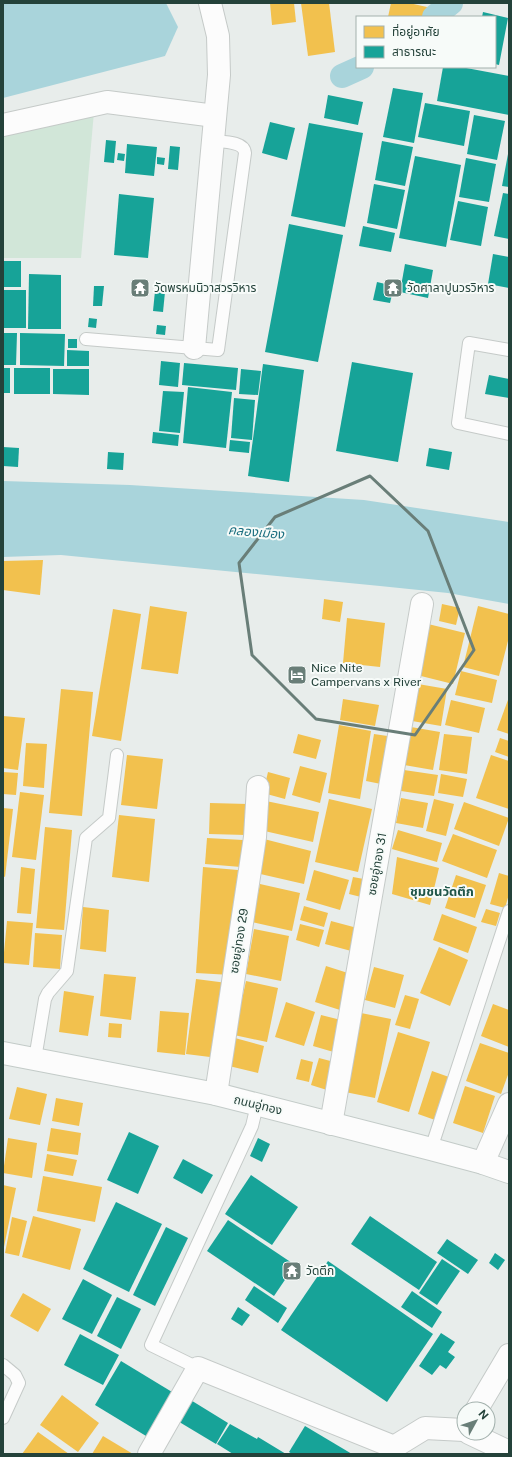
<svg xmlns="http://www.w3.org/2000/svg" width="512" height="1457" font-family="'Public Sans','Noto Sans Thai',sans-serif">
<rect width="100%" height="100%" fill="#e8edeb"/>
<!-- green -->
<path fill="#d1e6d8" d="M94,112L81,258H3V133Z"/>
<!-- water -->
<g fill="#a9d4db">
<path d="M3,3H166L178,27L165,56L3,98Z"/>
<path d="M3,481L130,485L364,500L509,522V604L448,593L380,586L61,555L3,557Z"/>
</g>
<!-- homes -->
<g fill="#f2c14e">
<path d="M270,3H294L296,22L272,25Z"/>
<path d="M301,3H329L335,52L308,56Z"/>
<path d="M391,3H409L427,7L425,17H388Z"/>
<path d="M43,560L40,595L3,590V561Z"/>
<path d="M324,599L343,602L340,622L322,619Z"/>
<path d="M442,604L460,608L456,625L439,621Z"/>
<path d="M150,606L187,612L178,674L141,669Z"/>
<path d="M478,606L509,614V637L499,676L463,667Z"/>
<path d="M113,609L141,614L121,741L92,736Z"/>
<path d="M347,618L385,623L380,667L343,663Z"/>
<path d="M428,624L465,633L453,684L417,675Z"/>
<path d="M461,671L497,680L492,703L455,695Z"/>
<path d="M418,684L447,689L441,726L412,721Z"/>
<path d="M61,689L93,692L82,816L49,813Z"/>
<path d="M509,697V734L497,730Z"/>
<path d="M343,699L379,705L375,726L340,720Z"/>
<path d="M451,700L485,708L479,733L445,725Z"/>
<path d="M3,716L25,718L18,770L3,768Z"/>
<path d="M339,725L371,731L360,799L328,793Z"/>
<path d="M411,727L440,732L433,770L404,765Z"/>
<path d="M298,734L321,740L316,759L293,753Z"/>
<path d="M374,734L394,737L386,785L366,781Z"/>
<path d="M444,734L472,737L467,774L439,770Z"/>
<path d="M500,738L509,741V757L495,752Z"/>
<path d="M26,743L47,744L44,788L23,786Z"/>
<path d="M127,755L163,759L157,809L121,805Z"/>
<path d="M491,755L509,761V809L476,798Z"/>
<path d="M300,766L327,773L320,803L292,795Z"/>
<path d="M404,770L438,775L434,796L401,791Z"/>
<path d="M3,772L18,773L16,795L3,794Z"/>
<path d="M268,772L290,778L285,799L263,793Z"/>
<path d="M441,774L467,779L463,797L438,793Z"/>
<path d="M20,792L44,795L36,860L12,857Z"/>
<path d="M401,798L428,803L423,828L396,823Z"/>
<path d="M329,799L372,809L358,872L315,862Z"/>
<path d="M434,799L454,804L446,836L426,831Z"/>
<path d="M266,801L319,812L313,842L260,830Z"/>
<path d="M464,802L509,818L499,846L454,829Z"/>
<path d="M210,803L248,804L246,835L209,834Z"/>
<path d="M3,808L13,809L5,877L3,876Z"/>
<path d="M119,815L155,819L149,882L112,877Z"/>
<path d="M45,827L72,830L64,930L36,928Z"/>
<path d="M398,830L442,843L437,862L392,849Z"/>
<path d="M453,834L497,850L487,878L442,861Z"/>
<path d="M207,838L243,840L241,867L205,864Z"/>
<path d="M264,839L311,851L304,884L256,873Z"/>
<path d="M397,857L439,868L430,905L392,894Z"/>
<path d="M21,867L35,869L31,914L17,913Z"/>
<path d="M203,867L238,870L231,975L196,973Z"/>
<path d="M314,870L349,880L340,910L306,900Z"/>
<path d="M499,873L509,876V894L505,908L490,904Z"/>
<path d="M456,875L486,885L475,918L445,908Z"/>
<path d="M353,877L369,880L365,898L349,894Z"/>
<path d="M260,884L300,893L292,931L252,922Z"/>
<path d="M304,906L328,913L324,927L300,920Z"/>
<path d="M83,907L109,910L106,952L80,949Z"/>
<path d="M486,909L500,913L496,926L481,922Z"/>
<path d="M442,914L477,927L468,953L433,940Z"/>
<path d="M7,921L33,923L29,965L3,963Z"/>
<path d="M331,921L361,929L355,952L325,944Z"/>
<path d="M300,924L324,930L319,947L296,940Z"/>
<path d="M254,929L289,936L281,981L246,974Z"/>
<path d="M35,933L62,935L60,969L33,967Z"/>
<path d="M439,947L468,960L450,1006L420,993Z"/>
<path d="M326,966L351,974L340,1010L315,1002Z"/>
<path d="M374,967L404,975L395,1008L365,1000Z"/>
<path d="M104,974L136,977L131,1020L100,1016Z"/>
<path d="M196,979L227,983L218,1058L186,1054Z"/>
<path d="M246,981L278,988L267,1042L234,1035Z"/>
<path d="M64,991L94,996L88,1036L59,1032Z"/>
<path d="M405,995L419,999L410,1029L395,1025Z"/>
<path d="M286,1002L315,1012L304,1046L275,1037Z"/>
<path d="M493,1004L509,1010V1047L481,1036Z"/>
<path d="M160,1011L189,1013L185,1055L157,1052Z"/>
<path d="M361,1013L391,1019L375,1098L345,1092Z"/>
<path d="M321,1015L345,1021L337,1053L313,1046Z"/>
<path d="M109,1023L122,1024L121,1038L108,1037Z"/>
<path d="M398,1032L430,1042L409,1112L377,1102Z"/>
<path d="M235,1038L264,1046L258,1073L229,1066Z"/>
<path d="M480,1043L509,1053V1072L501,1094L466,1081Z"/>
<path d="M319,1058L338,1063L330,1091L311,1085Z"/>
<path d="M301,1059L313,1062L309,1082L296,1079Z"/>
<path d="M432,1071L449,1077L435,1120L418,1114Z"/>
<path d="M465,1086L495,1096L483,1133L453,1123Z"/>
<path d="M17,1087L47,1094L40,1125L9,1119Z"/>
<path d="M56,1098L83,1103L79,1126L52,1121Z"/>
<path d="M51,1128L81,1133L78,1155L47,1151Z"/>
<path d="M8,1138L37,1143L32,1178L3,1173Z"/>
<path d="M47,1154L77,1160L73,1176L44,1171Z"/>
<path d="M43,1176L102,1187L95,1222L37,1211Z"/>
<path d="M3,1185L16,1188L4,1247H3Z"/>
<path d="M33,1216L81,1229L70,1270L22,1257Z"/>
<path d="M12,1217L27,1221L19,1256L5,1253Z"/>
<path d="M23,1293L51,1309L38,1332L10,1316Z"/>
<path d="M62,1395L99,1423L78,1452L40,1425Z"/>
<path d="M38,1432L69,1454H22Z"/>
<path d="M103,1436L133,1454H92Z"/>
</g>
<!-- public -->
<g fill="#17a398">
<path d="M483,12L508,18L499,65L495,64V17H482Z"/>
<path d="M443,67H461L509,76V115L437,101Z"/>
<path d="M393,88L423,93L414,143L383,137Z"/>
<path d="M328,95L363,102L358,125L324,118Z"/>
<path d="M425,103L470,111L464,146L418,137Z"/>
<path d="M474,115L505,121L497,160L467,154Z"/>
<path d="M270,122L295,128L287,160L262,153Z"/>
<path d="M309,123L363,133L345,227L291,216Z"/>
<path d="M106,140L116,141L114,163L104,162Z"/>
<path d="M382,141L413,147L405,186L375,180Z"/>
<path d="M127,144L157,147L154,176L125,173Z"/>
<path d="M170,146L180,147L178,170L168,169Z"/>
<path d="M118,153L125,154L124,161L117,160Z"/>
<path d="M508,154H509V187L502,186Z"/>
<path d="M415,156L461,165L446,247L399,238Z"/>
<path d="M157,157L165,158L164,165L157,164Z"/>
<path d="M466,158L496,164L489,202L459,197Z"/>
<path d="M374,184L405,190L397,229L367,223Z"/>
<path d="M503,193L509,194V239L494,236Z"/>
<path d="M119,194L154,198L148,258L114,255Z"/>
<path d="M458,201L488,207L481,246L450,240Z"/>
<path d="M289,224L343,235L318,362L265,352Z"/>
<path d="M363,226L395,233L391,252L359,246Z"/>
<path d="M493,254L509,257V288L488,284Z"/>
<rect x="3" y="261" width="18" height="26"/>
<path d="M405,264L433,270L428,298L400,292Z"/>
<path d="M29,274L61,275V329H28Z"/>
<path d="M377,282L394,286L390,303L373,300Z"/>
<path d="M94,286H104L102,306H93Z"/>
<rect x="3" y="290" width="23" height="38"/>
<path d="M155,291L165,292L163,312L153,311Z"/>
<path d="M89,318L97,319L96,328L88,327Z"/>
<path d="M157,325L166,326L165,335L156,334Z"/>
<path d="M3,333H17L16,365H3Z"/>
<path d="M20,333L65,334L64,366L20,365Z"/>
<rect x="68" y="339" width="9" height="9"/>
<path d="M67,350L89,351V366H67Z"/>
<path d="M161,361L180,363L178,387L159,385Z"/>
<path d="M352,362L413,373L398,462L336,451Z"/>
<path d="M184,363L238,368L236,390L182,385Z"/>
<path d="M263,364L304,370L289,482L248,476Z"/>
<rect x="3" y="368" width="7" height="25"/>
<rect x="14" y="368" width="36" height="26"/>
<path d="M53,369H89V395L53,394Z"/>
<path d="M241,369L261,371L258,395L239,394Z"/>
<path d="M489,375L509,379V398L485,394Z"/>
<path d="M188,387L232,392L226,448L183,443Z"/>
<path d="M163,391L184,392L180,433L159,431Z"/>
<path d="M234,398L255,400L252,440L231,438Z"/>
<path d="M153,432L179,435L178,446L152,443Z"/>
<path d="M230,440L250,442L249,453L229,451Z"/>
<path d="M3,447L19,448L18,467L3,466Z"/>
<path d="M429,448L452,452L449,470L426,466Z"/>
<path d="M108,452L124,453L123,470L107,469Z"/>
<path d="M129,1132L159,1146L138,1194L107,1180Z"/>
<path d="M258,1138L270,1144L262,1162L250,1156Z"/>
<path d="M183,1159L213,1175L202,1194L173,1178Z"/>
<path d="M251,1175L298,1207L272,1245L225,1214Z"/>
<path d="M116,1202L162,1224L129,1292L83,1269Z"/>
<path d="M370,1216L437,1262L419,1290L351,1244Z"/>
<path d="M228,1220L295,1265L274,1296L207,1251Z"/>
<path d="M166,1227L188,1238L155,1306L133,1295Z"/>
<path d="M447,1239L478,1260L468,1274L437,1253Z"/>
<path d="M495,1253L505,1260L498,1270L489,1263Z"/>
<path d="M442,1259L460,1271L437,1305L419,1293Z"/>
<path d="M328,1261L433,1334L387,1402L281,1330Z"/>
<path d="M83,1279L112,1295L92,1334L62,1319Z"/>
<path d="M254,1286L287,1308L278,1323L245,1300Z"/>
<path d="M412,1291L442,1312L432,1328L401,1307Z"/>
<path d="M117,1297L141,1309L121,1349L97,1336Z"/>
<path d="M238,1307L250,1315L242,1326L231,1319Z"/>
<path d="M441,1333L455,1342L448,1352L455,1357L446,1369L440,1365L432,1375L419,1366Z"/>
<path d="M80,1334L119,1355L103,1385L64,1365Z"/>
<path d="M121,1361L177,1395L151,1439L95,1405Z"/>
<path d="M189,1399L228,1423L216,1444L176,1420Z"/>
<path d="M230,1424L257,1439L258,1437L286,1454H233L217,1444Z"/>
<path d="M305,1426L352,1454H292L289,1452Z"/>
</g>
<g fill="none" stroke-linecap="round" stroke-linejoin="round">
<!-- canal -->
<g stroke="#a9d4db" stroke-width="24">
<path d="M434,17L451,3"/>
<path d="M342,76L362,67"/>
</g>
<!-- lane casing -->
<g stroke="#c5cac8" stroke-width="14">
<g id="lane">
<path d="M86,339L218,350L245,153C244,141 223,142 213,141"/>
<path d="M509,350L469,343L458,423L509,434"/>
<path d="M35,1059L45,999L48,993L67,971L86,838L109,818L117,755"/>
<path d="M431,1149L509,911"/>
<path d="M3,1365L15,1375L19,1383L3,1418"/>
<path d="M198,1368L151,1345L252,1126L257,1105"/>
</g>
</g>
<!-- street casing -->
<g stroke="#c5cac8" stroke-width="24">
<g id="street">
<path d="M3,125L107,102L215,116"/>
<path d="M194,348L219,75L218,36L210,3"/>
<path d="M216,1094L255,837L258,787"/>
<path d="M331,1124L422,604"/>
<path d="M483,1163L509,1104"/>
<path d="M477,1409L509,1355"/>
<path d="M469,1433L509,1452"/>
<path d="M149,1454L198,1368L394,1447L425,1428L464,1430"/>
</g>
</g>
<!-- secondary casing -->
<g stroke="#c3cbc8" stroke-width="24">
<path id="secondary" d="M3,1053L216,1094L431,1149L483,1163L509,1172"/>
</g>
<!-- lane -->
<use href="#lane" stroke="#fcfcfc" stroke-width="12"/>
<!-- street -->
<use href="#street" stroke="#fcfcfc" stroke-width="22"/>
<!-- secondary -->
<use href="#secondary" stroke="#fcfcfc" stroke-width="22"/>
</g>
<!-- marked area -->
<path fill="none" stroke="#697e78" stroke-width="3" stroke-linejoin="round" d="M370,476L428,531L474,650L415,735L316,719L252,655L239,563L275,517Z"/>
<!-- icons -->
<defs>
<g id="temple-square" transform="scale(1)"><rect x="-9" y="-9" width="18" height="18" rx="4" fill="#697e78" stroke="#f7fbf9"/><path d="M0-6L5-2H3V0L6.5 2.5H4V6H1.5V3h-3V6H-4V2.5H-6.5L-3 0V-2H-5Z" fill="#fff"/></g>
<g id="hotel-square" transform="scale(1)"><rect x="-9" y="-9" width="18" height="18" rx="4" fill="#697e78" stroke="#f7fbf9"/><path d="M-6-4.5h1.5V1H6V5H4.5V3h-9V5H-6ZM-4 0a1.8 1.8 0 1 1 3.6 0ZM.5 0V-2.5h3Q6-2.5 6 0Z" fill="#fff"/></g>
</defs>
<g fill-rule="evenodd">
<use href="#temple-square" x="140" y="288"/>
<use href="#temple-square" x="393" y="288"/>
<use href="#hotel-square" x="297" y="675"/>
<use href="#temple-square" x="292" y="1271"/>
</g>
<g text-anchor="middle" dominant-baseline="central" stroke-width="4" stroke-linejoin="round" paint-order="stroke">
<!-- poi labels -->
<g font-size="12" fill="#24423a" stroke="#f7fbf9" text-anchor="start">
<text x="154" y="288">วัดพรหมนิวาสวรวิหาร</text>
<text x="407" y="288">วัดศาลาปูนวรวิหาร</text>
<text x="311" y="668">Nice Nite<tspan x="311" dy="14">Campervans x River</tspan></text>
<text x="306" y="1271">วัดตึก</text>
</g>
<!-- street labels -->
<g font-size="12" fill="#24423a" stroke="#f7fbf9">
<text transform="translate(377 864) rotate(-80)">ซอยอู่ทอง 31</text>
<text transform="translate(239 941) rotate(-81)">ซอยอู่ทอง 29</text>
<text transform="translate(258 1105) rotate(14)">ถนนอู่ทอง</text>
</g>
<!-- water labels -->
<g font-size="13" font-style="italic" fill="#1c6f80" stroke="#f7fbf9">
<text transform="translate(256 532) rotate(5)">คลองเมือง</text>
</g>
<!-- neighbourhood labels -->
<g font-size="13" font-weight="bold" fill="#1f5548" stroke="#f7fbf9">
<text x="442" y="891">ชุมชนวัดตึก</text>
</g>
</g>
<!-- border -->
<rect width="512" height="1457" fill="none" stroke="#24423a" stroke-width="8"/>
<!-- legend -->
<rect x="356" y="16" width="140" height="52" fill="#f7fbf9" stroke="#a3b1ad"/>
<rect x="364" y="26" width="20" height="12" fill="#f2c14e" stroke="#a3b1ad"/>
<text x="392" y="36" font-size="12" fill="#24423a">ที่อยู่อาศัย</text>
<rect x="364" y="46" width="20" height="12" fill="#17a398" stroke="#a3b1ad"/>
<text x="392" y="56" font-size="12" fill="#24423a">สาธารณะ</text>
<!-- north arrow -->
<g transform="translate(476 1421) rotate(50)"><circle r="19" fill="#f7fbf9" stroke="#a3b1ad"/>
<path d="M0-3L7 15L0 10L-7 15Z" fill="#697e78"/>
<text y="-6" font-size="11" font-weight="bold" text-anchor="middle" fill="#24423a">N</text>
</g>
</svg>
